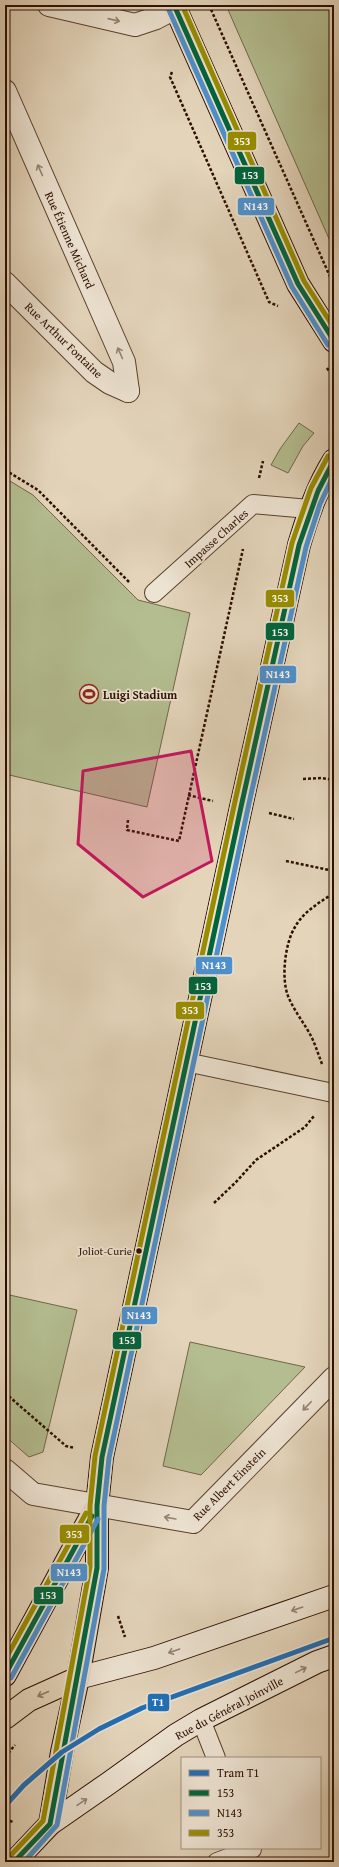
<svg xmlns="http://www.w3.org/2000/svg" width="339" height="1867" font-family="'Gentium Book Plus',serif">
<rect width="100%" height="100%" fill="#e3d4ba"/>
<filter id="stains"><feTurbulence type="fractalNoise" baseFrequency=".005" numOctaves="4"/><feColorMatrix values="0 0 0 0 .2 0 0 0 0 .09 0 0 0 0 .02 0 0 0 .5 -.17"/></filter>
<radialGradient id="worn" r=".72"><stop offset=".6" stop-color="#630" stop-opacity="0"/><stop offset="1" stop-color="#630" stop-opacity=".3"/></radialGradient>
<!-- green -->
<g fill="#b3bd90" stroke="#706648">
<path d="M226,5H334V250L236,28Z"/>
<path d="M299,423L314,433L303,446L288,473L271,465L280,449Z"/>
<path d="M5,478L33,495L138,600L190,613L147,807L5,774Z"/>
<path d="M5,1294L77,1310L43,1452L29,1457L5,1436Z"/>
<path d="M190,1342L305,1367L201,1475L163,1466Z"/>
</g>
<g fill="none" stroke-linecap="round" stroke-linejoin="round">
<!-- service casing -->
<g stroke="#5a402e" stroke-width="20">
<g id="service">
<path d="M154,593L253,504L309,509"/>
<path d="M186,1062L333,1093"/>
<path d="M201,1720L216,1758"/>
<path d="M217,1862L252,1849V1848"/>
</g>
</g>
<!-- minor casing -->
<g stroke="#5a402e" stroke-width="24">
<g id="minor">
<path d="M49,5L135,25L156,18L175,8"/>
<path d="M5,91L124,362L128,391"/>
<path d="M5,283L94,372L110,383L128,391"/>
<path d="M5,1470L33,1494L193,1522L334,1378"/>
</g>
</g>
<!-- secondary casing -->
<g stroke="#2c0e00" stroke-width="24">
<g id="secondary">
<path d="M78,1678L154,1658L334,1596"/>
<path d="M50,1824L109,1783L176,1735L201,1720L317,1662L334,1656"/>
</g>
</g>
<!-- primary casing -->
<g stroke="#2c0e00" stroke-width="24">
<g id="primary">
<path d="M174,5L298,284L334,341"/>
<path d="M5,1675L95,1509"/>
<path d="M5,1718L29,1700L78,1678"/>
<path d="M14,1862L50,1824L62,1752L78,1678L97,1568V1506L102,1457L241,807L299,545C308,515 317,487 334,460"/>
</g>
</g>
<!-- path -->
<g stroke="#2c0e00" stroke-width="2.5" stroke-dasharray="3 2" stroke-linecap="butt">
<path d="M209,5L332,281"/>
<path d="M172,72L170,77L269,302L278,306"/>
<path d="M327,368L334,378"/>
<path d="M5,470L38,490L130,583"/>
<path d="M259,478L263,461"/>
<path d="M303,779L321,778L334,780"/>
<path d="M188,795L213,801"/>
<path d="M269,813L294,819"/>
<path d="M128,820L127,830L179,841L243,549"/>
<path d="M286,861L334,871"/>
<path d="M322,1064C319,1056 316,1047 312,1038C305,1024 294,1011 288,996C281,978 285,943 295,927C303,912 320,902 334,893"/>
<path d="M214,1203L236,1182L256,1160L305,1127L314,1116"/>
<path d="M5,1393L66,1446L75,1448"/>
<path d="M118,1616L125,1637"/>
<path d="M5,1757L15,1745"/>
<path d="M5,1819L13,1822"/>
<path d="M5,1826L9,1821"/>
</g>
<!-- service -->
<use href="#service" stroke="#ede3d2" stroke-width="18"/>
<!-- minor -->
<use href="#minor" stroke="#ede3d2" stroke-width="22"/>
<!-- secondary -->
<use href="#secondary" stroke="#ede3d2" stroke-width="22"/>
<!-- primary -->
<use href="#primary" stroke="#e3d4ba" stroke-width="22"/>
<!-- bus-1 casing -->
<g stroke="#ede3d2" stroke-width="8">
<g id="bus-1">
<path d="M174,5L298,284L334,341"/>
<path d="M5,1675L92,1516"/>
<path d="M14,1862L50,1824L97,1568V1506L102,1457L241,807L299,545L318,491L334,460"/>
</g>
</g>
<!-- bus-2 casing -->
<g stroke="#ede3d2" stroke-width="8">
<g id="bus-2">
<path d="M168,8L292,287L328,345"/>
<path d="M11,1678L98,1519"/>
<path d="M24,1862L57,1825L104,1569V1506L109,1458L248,808L306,547L320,504L334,474"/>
</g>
</g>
<!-- bus-3 casing -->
<g stroke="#ede3d2" stroke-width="8">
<g id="bus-3">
<path d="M182,5L304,281L334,328"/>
<path d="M5,1660L86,1513"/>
<path d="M9,1857L43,1821L90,1567V1506L95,1456L234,806L292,543L311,488L328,456"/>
</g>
</g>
<!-- bus-1 -->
<use href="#bus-1" stroke="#00643c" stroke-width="5"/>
<!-- bus-2 -->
<use href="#bus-2" stroke="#4d90cd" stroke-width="5"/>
<!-- bus-3 -->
<use href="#bus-3" stroke="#988d00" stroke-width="5"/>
<!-- tram-1 casing -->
<g stroke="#ede3d2" stroke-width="8">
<path id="tram-1" d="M5,1806L24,1785L62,1752L99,1729L142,1708L334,1638"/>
</g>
<!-- tram-1 -->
<use href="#tram-1" stroke="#216eb4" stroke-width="5"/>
</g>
<!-- one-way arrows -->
<defs><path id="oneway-shaft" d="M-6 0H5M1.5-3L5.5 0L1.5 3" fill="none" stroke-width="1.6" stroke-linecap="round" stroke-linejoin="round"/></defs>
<g stroke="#968374">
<use href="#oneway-shaft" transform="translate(114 20) rotate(13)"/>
<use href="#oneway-shaft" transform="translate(40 170) rotate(-114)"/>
<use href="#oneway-shaft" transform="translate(120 353) rotate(-114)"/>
<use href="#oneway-shaft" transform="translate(307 1406) rotate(134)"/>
<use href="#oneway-shaft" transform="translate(170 1518) rotate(-170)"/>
<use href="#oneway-shaft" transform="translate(297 1609) rotate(161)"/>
<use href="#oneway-shaft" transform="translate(174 1651) rotate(161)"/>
<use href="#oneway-shaft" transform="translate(301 1670) rotate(-26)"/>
<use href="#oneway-shaft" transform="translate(82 1802) rotate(-34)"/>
</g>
<use stroke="#917b66" href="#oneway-shaft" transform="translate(43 1694) rotate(156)"/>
<!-- marked area -->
<path fill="#c2185b" fill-opacity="0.2" stroke="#c2185b" stroke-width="3" stroke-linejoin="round" d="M191,751L212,861L143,897L78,844L83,771Z"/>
<!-- icons -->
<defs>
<g id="stadium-ring" transform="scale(1)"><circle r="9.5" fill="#ede3d2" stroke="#8f2418" stroke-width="1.5"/><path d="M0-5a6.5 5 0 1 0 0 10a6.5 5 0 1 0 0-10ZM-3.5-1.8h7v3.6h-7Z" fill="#8f2418"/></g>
</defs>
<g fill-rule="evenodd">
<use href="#stadium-ring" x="89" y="694"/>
</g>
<!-- markers -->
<circle fill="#2c0e00" stroke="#ede3d2" stroke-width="1.5" cx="139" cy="1251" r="3.5"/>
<g text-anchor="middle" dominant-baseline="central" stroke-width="3.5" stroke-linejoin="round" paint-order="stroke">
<!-- bus labels -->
<g font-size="11" fill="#2c0e00" stroke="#ede3d2" text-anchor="end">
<text x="132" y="1251">Joliot-Curie</text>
</g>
<!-- street labels -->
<g font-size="12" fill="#2c0e00" stroke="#ede3d2">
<text transform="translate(70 240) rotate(66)">Rue Étienne Michard</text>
<text transform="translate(64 340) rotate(44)">Rue Arthur Fontaine</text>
<text transform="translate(216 538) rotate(-42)">Impasse Charles</text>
<text transform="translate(229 1484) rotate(-45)">Rue Albert Einstein</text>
<text transform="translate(229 1708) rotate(-28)">Rue du Général Joinville</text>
</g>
<!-- poi labels -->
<g font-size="12" font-weight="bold" fill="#2c0e00" stroke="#ede3d2" text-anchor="start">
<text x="103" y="694">Luigi Stadium</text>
</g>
</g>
<g stroke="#ede3d2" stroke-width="1.5">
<rect x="227" y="131" width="30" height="20" rx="4" fill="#988d00"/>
<rect x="234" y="166" width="31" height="19" rx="4" fill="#00643c"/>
<rect x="237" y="197" width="38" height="19" rx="4" fill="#4d90cd"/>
<rect x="265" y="589" width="30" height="19" rx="4" fill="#988d00"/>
<rect x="265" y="622" width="30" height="19" rx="4" fill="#00643c"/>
<rect x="259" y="665" width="38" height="19" rx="4" fill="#4d90cd"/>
<rect x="195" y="956" width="38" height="19" rx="4" fill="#4d90cd"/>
<rect x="188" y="976" width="30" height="19" rx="4" fill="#00643c"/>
<rect x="175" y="1001" width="30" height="19" rx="4" fill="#988d00"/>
<rect x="121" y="1306" width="37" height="19" rx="4" fill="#4d90cd"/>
<rect x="112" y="1331" width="30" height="19" rx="4" fill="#00643c"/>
<rect x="59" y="1524" width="31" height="20" rx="4" fill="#988d00"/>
<rect x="50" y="1563" width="38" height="19" rx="4" fill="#4d90cd"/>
<rect x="33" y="1586" width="31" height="19" rx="4" fill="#00643c"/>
<rect x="147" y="1693" width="23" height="19" rx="4" fill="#216eb4"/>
</g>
<g font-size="11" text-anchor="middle" font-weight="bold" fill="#fff">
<text x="242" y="145">353</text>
<text x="250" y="179">153</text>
<text x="256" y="210">N143</text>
<text x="280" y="602">353</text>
<text x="280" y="636">153</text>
<text x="278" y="678">N143</text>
<text x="214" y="969">N143</text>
<text x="203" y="990">153</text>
<text x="190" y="1014">353</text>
<text x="139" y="1319">N143</text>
<text x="127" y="1344">153</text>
<text x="74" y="1538">353</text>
<text x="69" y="1576">N143</text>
<text x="48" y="1599">153</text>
<text x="158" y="1706">T1</text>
</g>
<!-- margin -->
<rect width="339" height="1867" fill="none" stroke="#e3d4ba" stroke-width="20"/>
<rect x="6" y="6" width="327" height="1855" fill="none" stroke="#2c0e00" stroke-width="2"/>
<rect x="10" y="10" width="319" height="1847" fill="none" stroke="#2c0e00"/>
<!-- legend -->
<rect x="181" y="1757" width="140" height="92" fill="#ede3d2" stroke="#a08e7e"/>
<rect x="189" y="1770" width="20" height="6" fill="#216eb4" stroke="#a08e7e"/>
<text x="217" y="1777" font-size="12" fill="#2c0e00">Tram T1</text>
<rect x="189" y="1790" width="20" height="6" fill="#00643c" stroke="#a08e7e"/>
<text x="217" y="1797" font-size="12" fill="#2c0e00">153</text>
<rect x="189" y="1810" width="20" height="6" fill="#4d90cd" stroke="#a08e7e"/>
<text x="217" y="1817" font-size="12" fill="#2c0e00">N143</text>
<rect x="189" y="1830" width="20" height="6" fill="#988d00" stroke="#a08e7e"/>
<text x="217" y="1837" font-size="12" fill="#2c0e00">353</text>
<rect width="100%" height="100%" filter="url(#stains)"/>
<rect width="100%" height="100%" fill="url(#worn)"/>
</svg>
